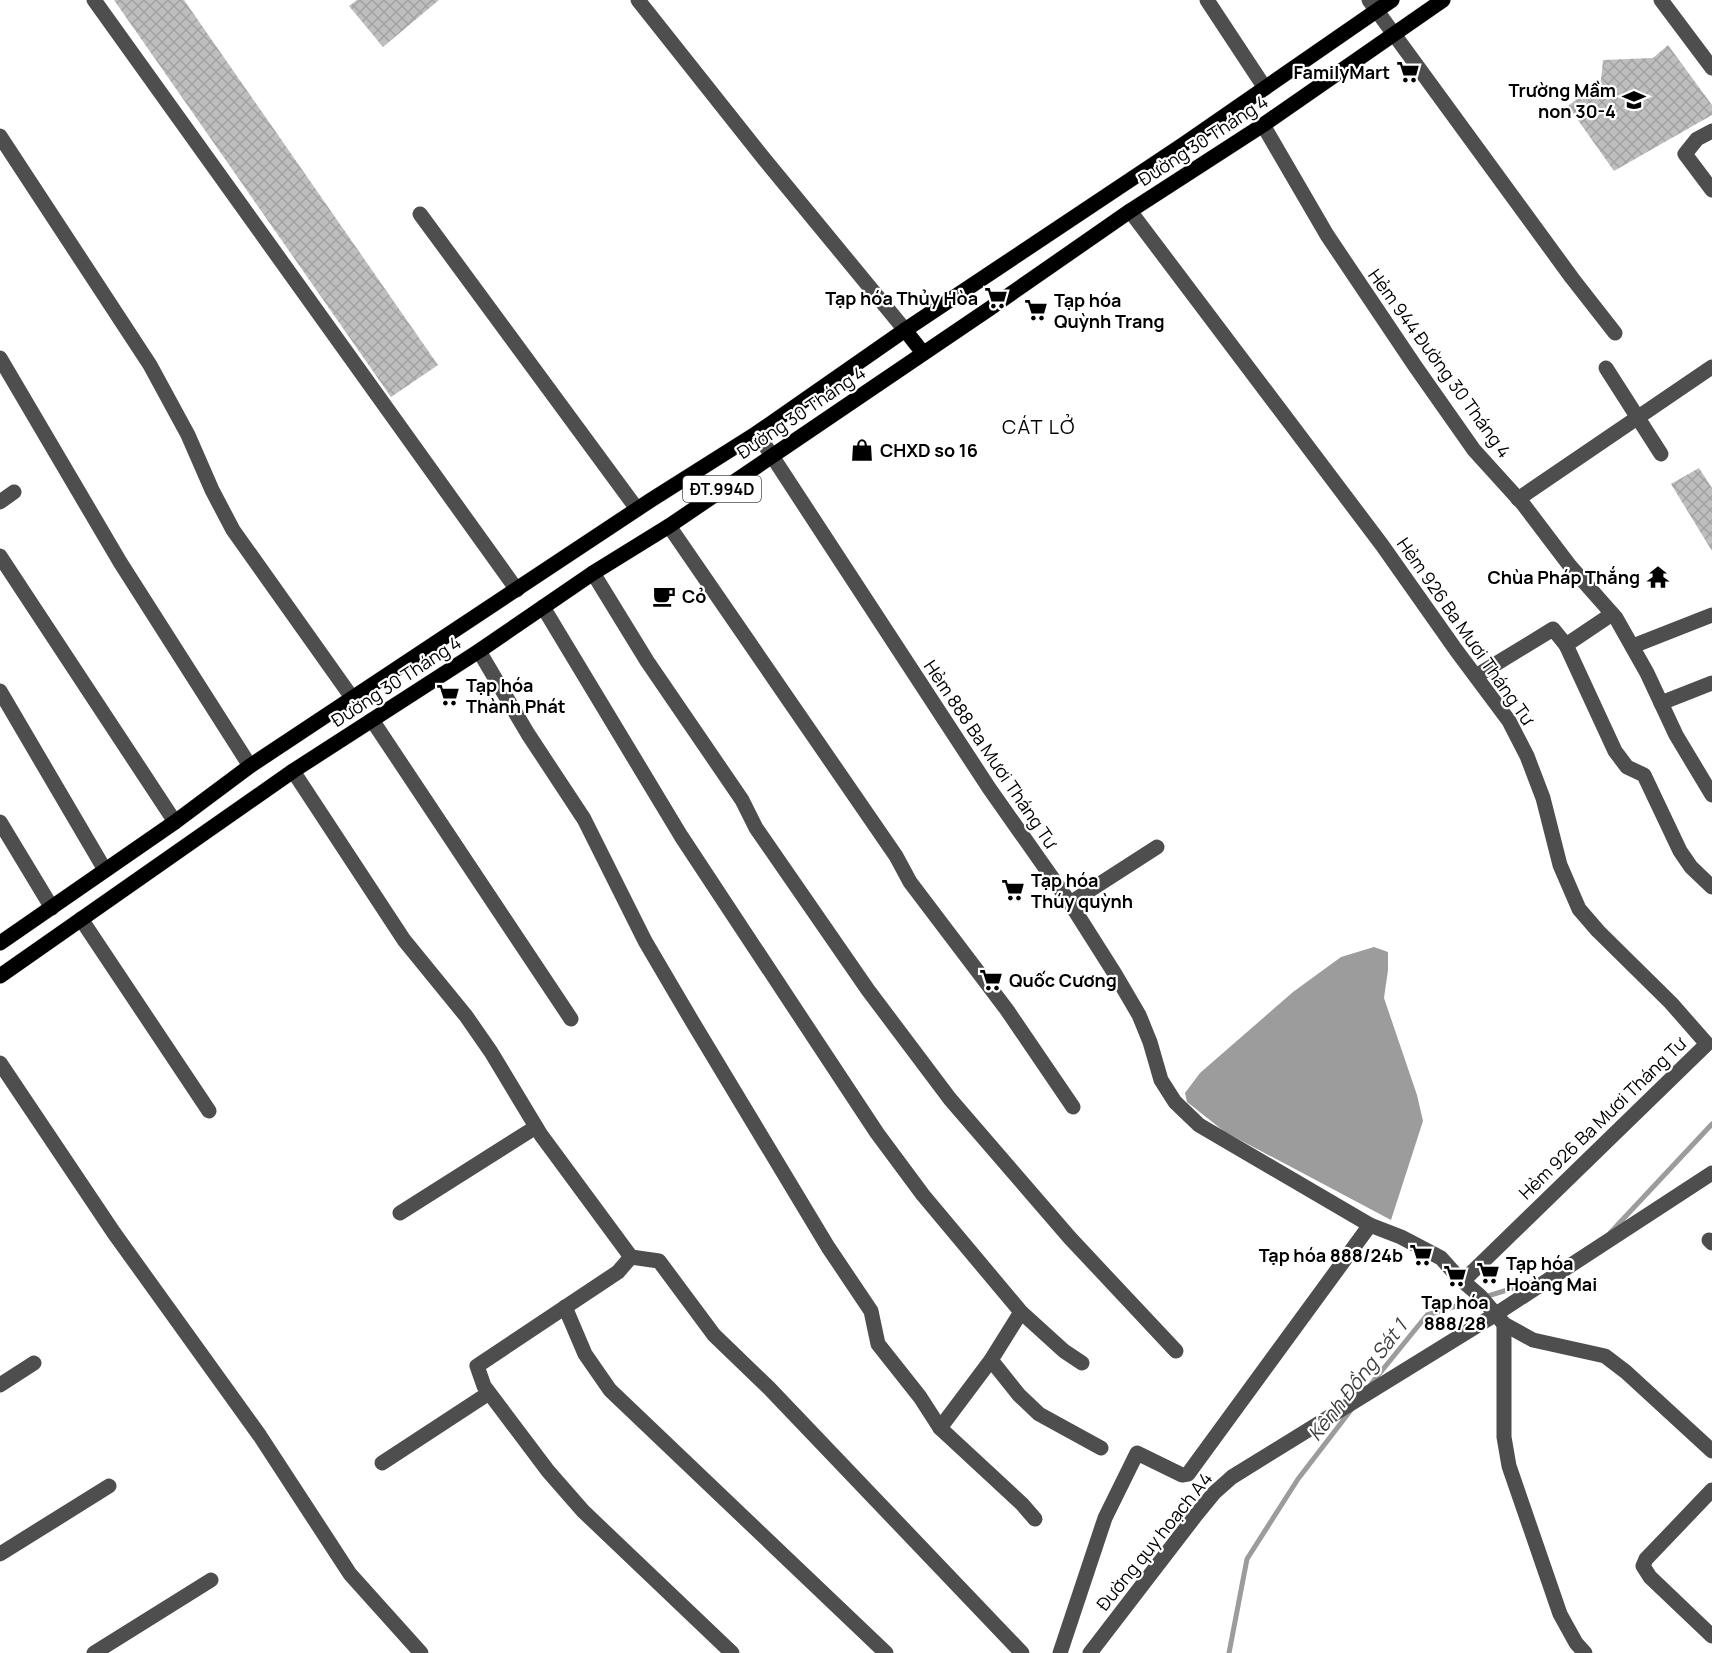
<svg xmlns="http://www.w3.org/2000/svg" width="1712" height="1653" font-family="Manrope,sans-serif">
<defs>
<pattern id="building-cross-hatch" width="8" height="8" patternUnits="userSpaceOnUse" patternTransform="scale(1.5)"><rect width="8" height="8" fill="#bebebe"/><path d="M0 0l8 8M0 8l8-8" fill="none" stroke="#a2a2a2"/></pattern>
</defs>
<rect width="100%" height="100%" fill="#fff"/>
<!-- water -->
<path fill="#9c9c9c" d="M1374,947L1388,952V970L1384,998L1417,1095L1423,1121L1391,1220L1225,1132L1187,1102L1185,1093L1200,1073L1293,992L1341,957Z"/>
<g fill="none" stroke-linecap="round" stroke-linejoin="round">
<!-- stream -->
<g stroke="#9c9c9c" stroke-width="5">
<path d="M1610,1233L1712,1124"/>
<path d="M1371,1384L1427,1315L1536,1281"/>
<path d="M1229,1653L1247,1559L1298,1479L1351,1410"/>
</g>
</g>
<!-- building -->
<g fill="url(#building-cross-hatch)">
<path d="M114,0H184L438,365L391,397Z"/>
<path d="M357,0H439L383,47L349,6Z"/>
<path d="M1668,45L1712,105V115L1614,171L1568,106L1601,80L1603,60L1653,58Z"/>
<path d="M1699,468L1712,488V551L1671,484Z"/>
</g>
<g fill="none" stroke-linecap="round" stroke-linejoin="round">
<!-- major casing -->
<g stroke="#dbdbdb" stroke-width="16">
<g id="major">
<path d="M905,330L923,353"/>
<path d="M0,943L175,822L250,766L651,500L757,433L905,330L1184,144L1392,0"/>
<path d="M0,976L293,771L479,651L593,573L669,526L989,309L1130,211L1263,125L1443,0"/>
</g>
</g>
<!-- minor -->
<g stroke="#4e4e4e" stroke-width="15">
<path d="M94,0L517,590"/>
<path d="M638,0L765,160L905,330"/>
<path d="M1207,0L1265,88"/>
<path d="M1369,0L1572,278L1615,333"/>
<path d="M1661,0L1712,68"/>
<path d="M1263,125L1327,235L1415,366L1474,450L1523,504L1570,566L1616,618L1647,673L1676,735L1712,795"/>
<path d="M1712,131L1697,139L1685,154L1712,190"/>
<path d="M0,136L150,365L188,435L212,490L233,530L353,699"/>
<path d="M1130,211L1382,545L1456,650L1509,721L1527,756L1543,798L1560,865L1579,909L1598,931L1671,1003L1707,1044L1463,1281"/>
<path d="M420,214L637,509"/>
<path d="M0,358L120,562L250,766"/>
<path d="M1606,368L1661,454"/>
<path d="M757,433L989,788L1070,903L1115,974L1139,1015L1150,1042L1161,1080L1175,1102L1199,1125L1370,1225L1401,1237L1441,1258L1458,1277L1480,1296L1504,1324L1533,1340L1605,1356L1626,1372L1712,1451"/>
<path d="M1518,499L1712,367"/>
<path d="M0,502L14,492"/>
<path d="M669,526L896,856L910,882L1007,1010L1073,1107"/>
<path d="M0,556L175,822"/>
<path d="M593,573L647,661L742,800L756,828L868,990L950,1099L1070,1238L1176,1351"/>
<path d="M543,607L681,836L877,1133L923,1195L1021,1312L1064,1351L1082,1363"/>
<path d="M1566,645L1615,751L1627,767L1644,775L1680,851L1691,867L1712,887"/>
<path d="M1633,646L1712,615"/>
<path d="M479,651L528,734L584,819L645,941L692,1021L828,1247L871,1311L878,1344L920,1397L940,1428L1022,1504L1035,1519"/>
<path d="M1476,676L1553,629L1566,645L1612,614"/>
<path d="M0,691L105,870"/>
<path d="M1661,703L1712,683"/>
<path d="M372,720L571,1019"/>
<path d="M293,771L404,940L466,1016L491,1052L541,1135L631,1257L659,1261L714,1335L769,1388L1022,1653"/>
<path d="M0,822L52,908"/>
<path d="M1070,903L1157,847"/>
<path d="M81,919L209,1111"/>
<path d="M0,1063L114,1233L260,1436L350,1574L421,1653"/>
<path d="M400,1213L536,1127"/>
<path d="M1709,1240L1712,1243"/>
<path d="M631,1257L618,1272L477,1366L484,1386L548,1471L583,1511L732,1653"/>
<path d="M565,1307L585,1354L610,1390L886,1653"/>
<path d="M1504,1324V1437L1509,1466L1560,1614L1576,1643L1585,1653"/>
<path d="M991,1360L1019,1395L1039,1414L1101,1448"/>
<path d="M0,1385L34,1363"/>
<path d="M940,1428L991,1360L1021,1312"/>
<path d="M382,1463L489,1393"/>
<path d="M1712,1490L1646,1559L1643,1566L1650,1577L1712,1636"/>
<path d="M0,1554L109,1486"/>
<path d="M94,1653L211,1580"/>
<path d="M1060,1653L1105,1518L1137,1453L1182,1475L1188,1474L1370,1225"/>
<path d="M1090,1653L1196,1515L1214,1493L1232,1477L1496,1314L1712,1173"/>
</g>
<!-- major -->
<use href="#major" stroke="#000" stroke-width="15"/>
</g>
<!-- icons -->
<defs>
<g id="supermarket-bare" transform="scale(1.8)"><path d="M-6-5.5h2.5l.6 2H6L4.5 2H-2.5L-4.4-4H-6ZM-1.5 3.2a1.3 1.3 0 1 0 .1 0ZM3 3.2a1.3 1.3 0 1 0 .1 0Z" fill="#000" stroke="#fff" stroke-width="2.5" paint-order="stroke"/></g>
<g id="school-bare" transform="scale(1.8)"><path d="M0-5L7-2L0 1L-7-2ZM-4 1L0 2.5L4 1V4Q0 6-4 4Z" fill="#000" stroke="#fff" stroke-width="2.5" paint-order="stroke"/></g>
<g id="shop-bare" transform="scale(1.8)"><path d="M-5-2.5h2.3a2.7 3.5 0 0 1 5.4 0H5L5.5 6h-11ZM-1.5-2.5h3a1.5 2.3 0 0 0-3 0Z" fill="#000" stroke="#fff" stroke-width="2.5" paint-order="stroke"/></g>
<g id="temple-bare" transform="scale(1.8)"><path d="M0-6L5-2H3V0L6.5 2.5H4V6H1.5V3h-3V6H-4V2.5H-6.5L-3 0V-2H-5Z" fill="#000" stroke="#fff" stroke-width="2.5" paint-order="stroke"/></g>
<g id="cafe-bare" transform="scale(1.8)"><path d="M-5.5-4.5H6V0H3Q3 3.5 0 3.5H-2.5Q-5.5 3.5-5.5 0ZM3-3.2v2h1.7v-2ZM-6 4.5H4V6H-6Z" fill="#000" stroke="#fff" stroke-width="2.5" paint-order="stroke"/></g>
</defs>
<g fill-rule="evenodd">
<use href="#supermarket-bare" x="1408" y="72"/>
<use href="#school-bare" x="1634" y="100"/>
<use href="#supermarket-bare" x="996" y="298"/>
<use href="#supermarket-bare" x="1036" y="310"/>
<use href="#shop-bare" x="862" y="450"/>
<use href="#temple-bare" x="1658" y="577"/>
<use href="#cafe-bare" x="664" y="596"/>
<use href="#supermarket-bare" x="448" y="695"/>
<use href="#supermarket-bare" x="1013" y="890"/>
<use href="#supermarket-bare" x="991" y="980"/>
<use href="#supermarket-bare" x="1421" y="1255"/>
<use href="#supermarket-bare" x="1488" y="1273"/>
<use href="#supermarket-bare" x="1455" y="1276"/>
</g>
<g text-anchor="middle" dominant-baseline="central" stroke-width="4.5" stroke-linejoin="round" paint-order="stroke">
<!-- shield labels -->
<rect fill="#fff" stroke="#4c4c4c" stroke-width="1.5" x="683" y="476" width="78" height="26" rx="4.5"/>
<g font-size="16" font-weight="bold" fill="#000">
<text x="722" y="489">ĐT.994D</text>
</g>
<!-- poi labels -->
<g font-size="18" font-weight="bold" fill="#000" stroke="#fff" text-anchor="start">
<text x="1390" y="72" text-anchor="end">FamilyMart</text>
<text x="1616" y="90" text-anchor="end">Trường Mầm<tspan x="1616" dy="21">non 30-4</tspan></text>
<text x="978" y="298" text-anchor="end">Tạp hóa Thủy Hòa</text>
<text x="1054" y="300">Tạp hóa<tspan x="1054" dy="21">Quỳnh Trang</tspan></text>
<text x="880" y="450">CHXD so 16</text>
<text x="1640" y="577" text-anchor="end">Chùa Pháp Thắng</text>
<text x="682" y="596">Cỏ</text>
<text x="466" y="685">Tạp hóa<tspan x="466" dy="21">Thành Phát</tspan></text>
<text x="1031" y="880">Tạp hóa<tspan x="1031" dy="21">Thúy quỳnh</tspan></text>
<text x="1009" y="980">Quốc Cương</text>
<text x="1403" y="1255" text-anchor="end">Tạp hóa 888/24b</text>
<text x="1506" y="1263">Tạp hóa<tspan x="1506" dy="21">Hoàng Mai</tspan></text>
<text x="1455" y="1302" text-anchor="middle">Tạp hóa<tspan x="1455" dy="21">888/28</tspan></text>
</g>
<!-- street labels -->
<g font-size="18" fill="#000" stroke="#fff">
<text transform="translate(1203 140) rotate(-33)">Đường 30 Tháng 4</text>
<text transform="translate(1440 363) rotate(54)">Hẻm 944 Đường 30 Tháng 4</text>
<text transform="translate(801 412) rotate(-34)">Đường 30 Tháng 4</text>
<text transform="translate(1466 631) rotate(55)">Hẻm 926 Ba Mươi Tháng Tư</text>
<text transform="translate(396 681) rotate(-33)">Đường 30 Tháng 4</text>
<text transform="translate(991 754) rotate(56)">Hẻm 888 Ba Mươi Tháng Tư</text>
<text transform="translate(1602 1118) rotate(-44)">Hẻm 926 Ba Mươi Tháng Tư</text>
<text transform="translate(1154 1541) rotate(-51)">Đường quy hoạch A4</text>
</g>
<!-- neighbourhood labels -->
<g font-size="20" letter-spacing="1.5" fill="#000" stroke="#fff">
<text x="1039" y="426">CÁT LỞ</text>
</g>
<!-- water labels -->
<g font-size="20" font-style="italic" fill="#3d3d3d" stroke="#fff">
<text transform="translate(1357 1380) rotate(-52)">Kênh Đồng Sát 1</text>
</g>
</g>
</svg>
